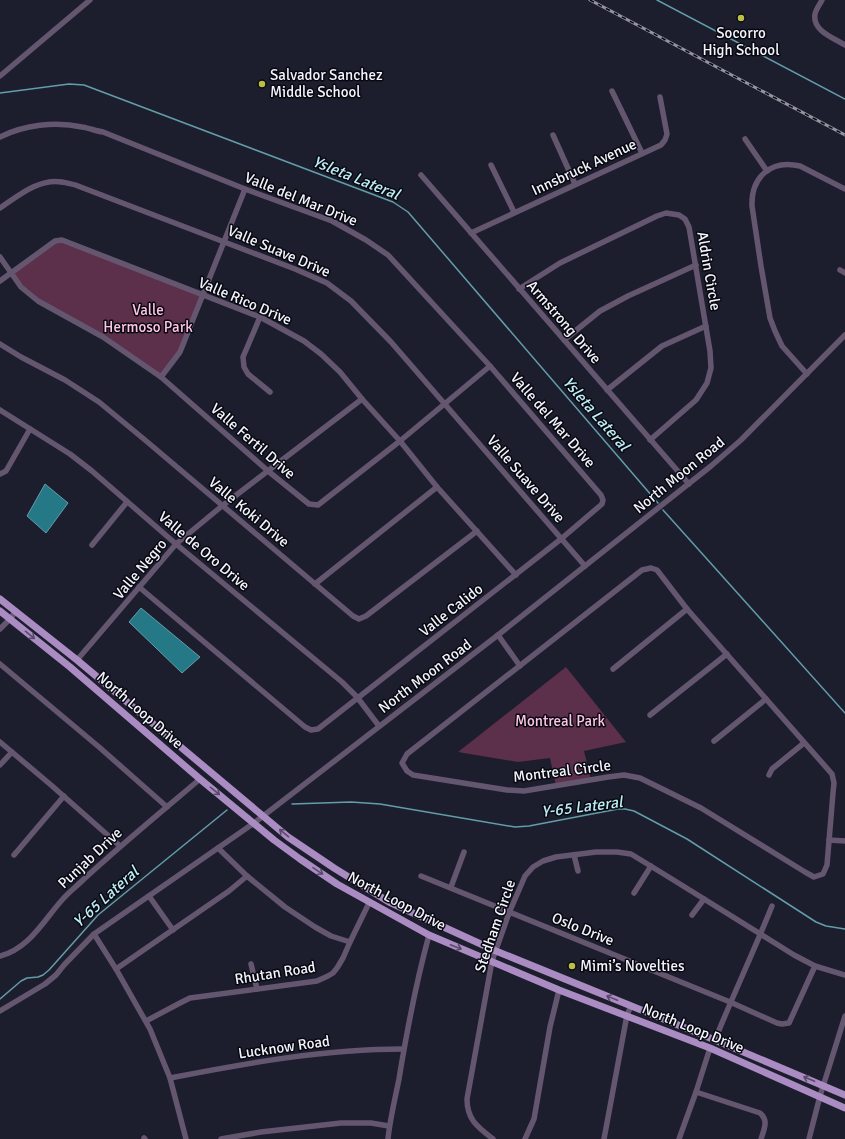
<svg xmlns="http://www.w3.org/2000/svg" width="845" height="1139" font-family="Signika,sans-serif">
<rect width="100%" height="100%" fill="#1c1e2e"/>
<!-- green -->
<g fill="#5c2f4a">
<path d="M62,240L203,296L180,352L161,377L103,337L38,301L11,273L55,241Z"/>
<path d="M566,667L626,742L584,751L591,780L556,786L550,758L518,762L458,752Z"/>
</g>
<!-- water -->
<g fill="#257885" stroke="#639da9">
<path d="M45,484L68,503L46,533L27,516Z"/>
<path d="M141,608L200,657L182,673L129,622Z"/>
</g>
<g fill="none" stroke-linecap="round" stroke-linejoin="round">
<!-- stream -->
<g stroke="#639da9" stroke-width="1.5">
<path d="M657,0L845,99"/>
<path d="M0,93L69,84L84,85L393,202L408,212L658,503"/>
<path d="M663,510L845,713"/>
<path d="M292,804L351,802L380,804L515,827L529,826L618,809H625L634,811L687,839L816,922L826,926L845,929"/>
<path d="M0,999L21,981L27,978L38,977L43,975L49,970L98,915L227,810"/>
</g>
<!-- minor -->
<g stroke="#655670" stroke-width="5.5">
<path d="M822,0C820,4 816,9 815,14C812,31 834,38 845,45"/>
<path d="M0,76L90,0"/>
<path d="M612,91L642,153"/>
<path d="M553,135L575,184"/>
<path d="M0,137C24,125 55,121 82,127C89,128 96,131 103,132L245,189L332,221L366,240L388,255L490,366L601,495L603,500L602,504L561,539L318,729L311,730L305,727L139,587"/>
<path d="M745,139L767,171"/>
<path d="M491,165L514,212"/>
<path d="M421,175L689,484"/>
<path d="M0,208C18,196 39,178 62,182C67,183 73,184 78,186L295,269L327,283L351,301L391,342L585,566"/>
<path d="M471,233L661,145L665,140L667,134L660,97"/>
<path d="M0,257L21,287L38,301L103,337L161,377L268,471L309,504L318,505L400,441L490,366"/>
<path d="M840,270L845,273"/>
<path d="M0,281L55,241L62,240L260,317L304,341L321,354L340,372L362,399L400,441L437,487L516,575"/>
<path d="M519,289L560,263L657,216L666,213L679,215L685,219L689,227L710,351L711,368L707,383L696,400L650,440"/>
<path d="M260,317L243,357L244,367L248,374L270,392"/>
<path d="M564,340L600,311L628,296L696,265"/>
<path d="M0,344L21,357L65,380L99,402L145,440L353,616L359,619L366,616L477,531"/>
<path d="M807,374L782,346L775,331L770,318L761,266L752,206C751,177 771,159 800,166L845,189"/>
<path d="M161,377L180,352L245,189"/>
<path d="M607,390L662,346L706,326"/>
<path d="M0,410L70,454L92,471L176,544L342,682L357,697L379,726"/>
<path d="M0,474L6,471L30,429"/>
<path d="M92,545L127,502"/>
<path d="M651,568L657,570L687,609L832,774L834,783L833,793L827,865L823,874L814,877L805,872L701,808L640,778L624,775L608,777L524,791L507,790L413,775L407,771L402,763L407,754L642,570Z"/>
<path d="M315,584L437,487"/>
<path d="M0,629L10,619L16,611"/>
<path d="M498,635L520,666"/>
<path d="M77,660L176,544L222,506L362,399"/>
<path d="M0,664L99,747L167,807"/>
<path d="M613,669L687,609"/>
<path d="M650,715L727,654"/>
<path d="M714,741L766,699"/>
<path d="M0,742L51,785L120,846"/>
<path d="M0,765L12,752"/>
<path d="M769,775L772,769L804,743"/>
<path d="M829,840L845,841"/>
<path d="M218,848L247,876L285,907L315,927L331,936L350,942"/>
<path d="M14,855L64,796"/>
<path d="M574,855L578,871"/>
<path d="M421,876L730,1002L777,1023L782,1024L789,1023L815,966"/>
<path d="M451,887L464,852"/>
<path d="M634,893L651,866"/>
<path d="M149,896L173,930"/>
<path d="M692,915L704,899"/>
<path d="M94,934L116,969L150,1029L170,1078L186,1139"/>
<path d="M0,956C29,949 44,920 62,900C69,892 77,886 84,879C122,844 161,812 200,779"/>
<path d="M251,964L257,989"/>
<path d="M116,969L229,891L247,876"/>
<path d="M0,1011L45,984L56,975L64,965L94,934L254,823L498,635L711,466L741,440L845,335"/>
<path d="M146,1021L180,1003L190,998L317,981L328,976L333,973L337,968L343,958L350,942L369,903"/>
<path d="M715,1040C733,995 754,951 772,906"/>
<path d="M170,1078C247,1063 325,1049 403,1049"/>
<path d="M696,1092L760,1113C769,1121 764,1129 761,1139"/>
<path d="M144,1138L145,1139"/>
<path d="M221,1139L261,1132L341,1123H371L389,1126"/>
<path d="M388,1139C390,1119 395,1099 399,1079C407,1030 416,983 429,935"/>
<path d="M493,1139C478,1127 467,1120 467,1099L492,961L509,913L525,876L533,867L543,861L556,857L596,852H617L631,854L667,876L794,955L815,966L845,975"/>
<path d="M525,1139L534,1119L550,1027L559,990"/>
<path d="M604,1139L627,1015L631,1006"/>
<path d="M679,1139L696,1092L710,1048"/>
<path d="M809,1139L820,1096L845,1016"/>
</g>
<!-- major -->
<g stroke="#ab8cc2" stroke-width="7">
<path d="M0,599L77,660L288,837L334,868L389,902L496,951L715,1040L845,1095"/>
<path d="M0,611L70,667L200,779L274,840L300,859L337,884L429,935L559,990L710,1048L845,1108"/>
</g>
<!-- rail casing -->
<g stroke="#9394a0" stroke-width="3">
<path id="rail" d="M590,0L845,135"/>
</g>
<!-- rail -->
<use href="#rail" stroke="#080910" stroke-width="1.5" stroke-dasharray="4.5" stroke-linecap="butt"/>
</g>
<!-- one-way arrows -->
<defs><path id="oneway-shaft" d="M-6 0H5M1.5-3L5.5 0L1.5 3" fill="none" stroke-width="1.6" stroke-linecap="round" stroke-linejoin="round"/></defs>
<g stroke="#5a4a69">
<use href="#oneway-shaft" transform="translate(30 635) rotate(39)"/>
<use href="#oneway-shaft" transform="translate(215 791) rotate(39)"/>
<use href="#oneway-shaft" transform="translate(284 833) rotate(-141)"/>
<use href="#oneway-shaft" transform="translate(318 871) rotate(34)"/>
<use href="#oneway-shaft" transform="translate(456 947) rotate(22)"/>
<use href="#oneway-shaft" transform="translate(612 998) rotate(-158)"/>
<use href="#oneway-shaft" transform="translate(809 1079) rotate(-157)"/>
</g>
<!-- markers -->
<g fill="#bcbf44" stroke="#080910" stroke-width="1.5">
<circle cx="741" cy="18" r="4"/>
<circle cx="262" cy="84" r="4"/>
<circle cx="572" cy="966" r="4"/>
</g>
<g text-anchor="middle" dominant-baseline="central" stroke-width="3" stroke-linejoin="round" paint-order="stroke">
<!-- poi labels -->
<g font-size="15" fill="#f3f4fd" stroke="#080910" text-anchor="start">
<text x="741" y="33" text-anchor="middle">Socorro<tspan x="741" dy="17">High School</tspan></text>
<text x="270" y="75">Salvador Sanchez<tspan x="270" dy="17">Middle School</tspan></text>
<text x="580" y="966">Mimi’s Novelties</text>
</g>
<!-- street labels -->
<g font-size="15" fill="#f3f4fd" stroke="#080910">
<text transform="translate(584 167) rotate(-25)">Innsbruck Avenue</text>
<text transform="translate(301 199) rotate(22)">Valle del Mar Drive</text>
<text transform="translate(279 251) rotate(23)">Valle Suave Drive</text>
<text transform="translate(709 271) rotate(80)">Aldrin Circle</text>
<text transform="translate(245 301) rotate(23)">Valle Rico Drive</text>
<text transform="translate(564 322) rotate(49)">Armstrong Drive</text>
<text transform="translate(553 420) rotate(49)">Valle del Mar Drive</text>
<text transform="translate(253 441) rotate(41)">Valle Fertil Drive</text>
<text transform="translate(679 475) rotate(-39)">North Moon Road</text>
<text transform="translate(526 479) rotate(49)">Valle Suave Drive</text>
<text transform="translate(249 512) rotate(40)">Valle Koki Drive</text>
<text transform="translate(204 551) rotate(40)">Valle de Oro Drive</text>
<text transform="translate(140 569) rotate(-50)">Valle Negro</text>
<text transform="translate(451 610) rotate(-38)">Valle Calido</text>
<text transform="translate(425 676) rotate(-37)">North Moon Road</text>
<text transform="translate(140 710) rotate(41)">North Loop Drive</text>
<text transform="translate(562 771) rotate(-7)">Montreal Circle</text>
<text transform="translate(90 858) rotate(-43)">Punjab Drive</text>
<text transform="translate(397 901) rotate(28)">North Loop Drive</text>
<text transform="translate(495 926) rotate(-71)">Stedham Circle</text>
<text transform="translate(583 929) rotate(22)">Oslo Drive</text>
<text transform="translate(275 973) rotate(-9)">Rhutan Road</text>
<text transform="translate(693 1028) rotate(22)">North Loop Drive</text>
<text transform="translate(284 1047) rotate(-8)">Lucknow Road</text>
</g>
<!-- park labels -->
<g font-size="15" fill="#ffc5e6" stroke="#080910">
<text x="148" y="310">Valle<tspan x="148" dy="17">Hermoso Park</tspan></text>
<text x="560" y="721">Montreal Park</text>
</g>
<!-- water labels -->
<g font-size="16" font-style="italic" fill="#bdeef7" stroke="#080910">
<text transform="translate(356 178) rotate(22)">Ysleta Lateral</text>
<text transform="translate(596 414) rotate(49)">Ysleta Lateral</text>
<text transform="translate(582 807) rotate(-7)">Y-65 Lateral</text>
<text transform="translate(106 897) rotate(-42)">Y-65 Lateral</text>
</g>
</g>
</svg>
